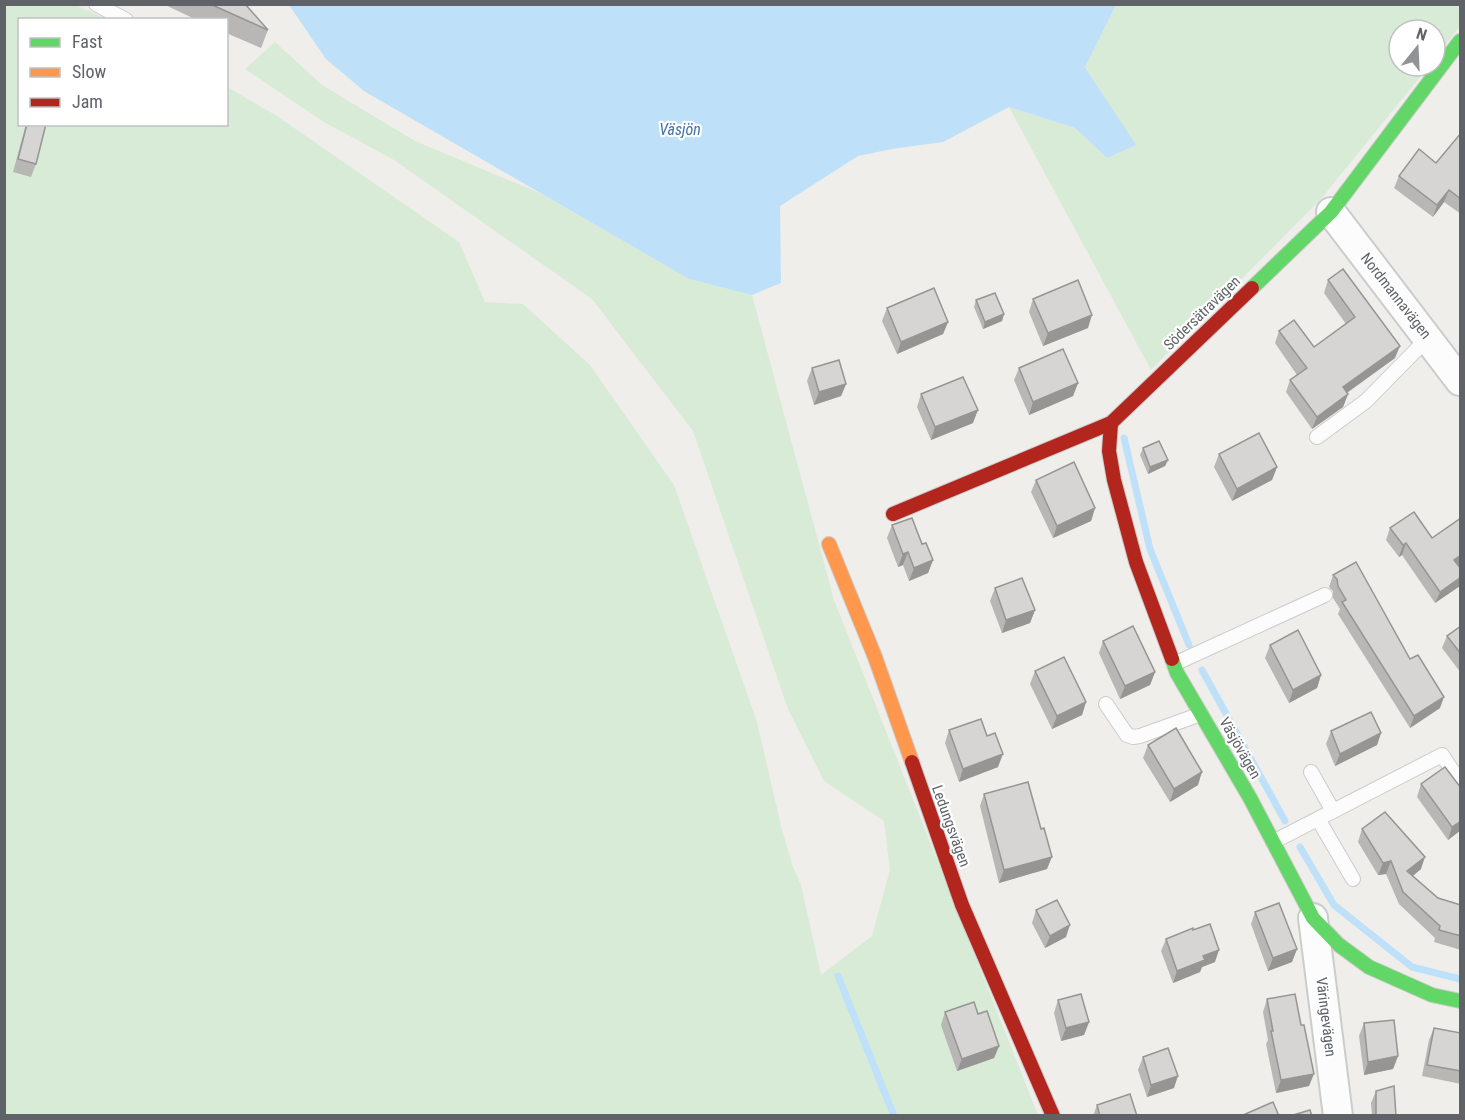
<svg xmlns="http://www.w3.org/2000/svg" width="1465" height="1120" font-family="'Roboto Condensed',sans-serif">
<rect width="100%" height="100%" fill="#efeeea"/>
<!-- green -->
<g fill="#d8ebd6">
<path d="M5,5H75L107,19L20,20V124H226L227,87L277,116L459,242L485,302L523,304L590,365L674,485L757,722L782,830L793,867L801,885L821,975L872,936L890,870L884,821L824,781L788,709L693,431L592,299L394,160L324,122L245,69L275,42L322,85L415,141L542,194L689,279L752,295L834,600L1038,1115L5,1116Z"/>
<path d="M1116,5H1460V26L1435,59V30H1399V66H1429L1320,200L1151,370L1009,107L1075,128L1107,158L1135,145L1085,66Z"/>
</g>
<!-- water -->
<path fill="#bfe0f9" d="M289,5H1116L1085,67L1136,145L1107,158L1075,128L1009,107L943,142L892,149L858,156L780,206L781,283L752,295L689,279L364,91L326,59Z"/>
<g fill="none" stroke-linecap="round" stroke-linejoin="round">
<!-- stream -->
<g stroke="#bfe0f9" stroke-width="7">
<path d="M1124,438L1150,549L1189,645"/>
<path d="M1202,670L1285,821"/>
<path d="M1300,847L1334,905L1412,967L1460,979"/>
<path d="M838,976L894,1116"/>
</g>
<!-- lane casing -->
<g stroke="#cbcccc" stroke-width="16">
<g id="lane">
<path d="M96,4L126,20"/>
<path d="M1317,437L1366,401L1428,338"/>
<path d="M1174,664L1325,595"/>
<path d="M1106,704L1127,735L1133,737L1140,736L1201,714"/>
<path d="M1311,772L1333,811"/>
<path d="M1318,819L1353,879"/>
<path d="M1273,842L1442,755L1460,782"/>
</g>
</g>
<!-- street casing -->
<g stroke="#cbcccc" stroke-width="32">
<g id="street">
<path d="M1331,212L1460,381"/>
<path d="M1313,918L1338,1116"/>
</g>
</g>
<!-- fast casing -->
<g stroke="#cacacb" stroke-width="16">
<g id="fast">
<path d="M1252,288L1331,212L1460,41"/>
<path d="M1172,659L1177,673L1250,798L1313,918L1339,945L1369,967L1432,995L1460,1001"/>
</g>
</g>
<!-- slow casing -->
<g stroke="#cacacb" stroke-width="16">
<path id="slow" d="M829,544L875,657L912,762"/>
</g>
<!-- jam casing -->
<g stroke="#cacacb" stroke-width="16">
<g id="jam">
<path d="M1111,423L1109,451L1114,480L1136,562L1172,659"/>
<path d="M893,514L1111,423L1252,288"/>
<path d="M912,762L962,905L1053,1116"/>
</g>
</g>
<!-- lane -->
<use href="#lane" stroke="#fdfcfc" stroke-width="14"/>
<!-- street -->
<use href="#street" stroke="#fdfcfc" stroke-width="28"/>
<!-- fast -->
<use href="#fast" stroke="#63d668" stroke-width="14"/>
<!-- slow -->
<use href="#slow" stroke="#ff974d" stroke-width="14"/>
<!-- jam -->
<use href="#jam" stroke="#b3261e" stroke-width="14"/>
</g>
<!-- wall -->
<g fill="#b8b7b5">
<path d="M163,4H245L268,30L261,48L226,33V20H197Z"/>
<path d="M26,124H46L36,164L31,177L13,172Z"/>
<path d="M1461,133V214L1444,202L1433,217L1394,188L1399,176L1436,163Z"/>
<path d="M1328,280L1395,358L1347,393L1348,394L1343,407L1312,429L1286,392L1290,380L1297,375L1275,343L1279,331L1314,347L1346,324L1324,293Z"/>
<path d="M1033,299L1088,328L1043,346L1029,312Z"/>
<path d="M976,300L1004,314L1002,321L983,329L974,307Z"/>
<path d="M887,308L948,322L943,334L897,354L882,321Z"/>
<path d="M812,368L846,384L841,396L814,405L807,381Z"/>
<path d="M1019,368L1078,383L1073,396L1029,415L1014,380Z"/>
<path d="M921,394L973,423L931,440L917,407Z"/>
<path d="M1143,448L1168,460L1165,466L1148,474L1140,455Z"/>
<path d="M1219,454L1277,467L1272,480L1232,501L1214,467Z"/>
<path d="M1036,480L1095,508L1091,521L1053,538L1031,492Z"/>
<path d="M1461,518V564L1458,566L1461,569V585L1435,603L1402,555L1399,557L1386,540L1390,528L1432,538Z"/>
<path d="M892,525L922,544L933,560L928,573L909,581L903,565L898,567L887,538Z"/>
<path d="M1333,575L1410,659L1440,708L1410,728L1338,614L1340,609L1333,598V591L1329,587Z"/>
<path d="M995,588L1035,610L1030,623L1002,633L990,601Z"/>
<path d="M1461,626V673L1442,648L1447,636Z"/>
<path d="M1103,641L1155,672L1150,685L1120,699L1099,653Z"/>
<path d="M1270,645L1321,675L1317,688L1289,703L1265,658Z"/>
<path d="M1035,671L1086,702L1082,715L1052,729L1030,684Z"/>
<path d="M949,730L987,736L998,767L959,782L945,743Z"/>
<path d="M1331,731L1381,733L1377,745L1335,766L1326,744Z"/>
<path d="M1148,745L1198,785L1170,802L1143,758Z"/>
<path d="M1421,784L1461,788V830L1448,840L1417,797Z"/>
<path d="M984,794L1047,869L999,883L980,806Z"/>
<path d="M1362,829L1421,869L1413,876L1438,898L1461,905V950L1434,942L1435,938L1399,904L1386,874L1378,875L1358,842Z"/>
<path d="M1036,910L1066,937L1045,948L1032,923Z"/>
<path d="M1255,912L1297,949L1292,962L1268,971L1251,924Z"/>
<path d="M1193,930L1215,962L1202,967L1200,972L1173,983L1161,951L1166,939Z"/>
<path d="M1267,999L1309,1086L1276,1093L1266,1044L1268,1040L1263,1012Z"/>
<path d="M1058,1000L1089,1022L1084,1035L1061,1041L1054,1013Z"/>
<path d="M945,1012L978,1014L999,1046L994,1058L957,1071L941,1025Z"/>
<path d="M1364,1023L1398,1056L1393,1069L1364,1075L1359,1036Z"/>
<path d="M1434,1028L1461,1033V1084L1422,1076L1429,1040Z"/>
<path d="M1143,1057L1174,1088L1147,1097L1138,1070Z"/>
<path d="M1376,1091L1396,1116H1372L1371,1103Z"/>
<path d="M1097,1105L1137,1116H1093Z"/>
</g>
<!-- shaded-wall -->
<g fill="#969594">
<path d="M1449,190L1444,202L1433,217L1437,205Z"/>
<path d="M1004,314L1002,321L983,329L985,322Z"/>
<path d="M1092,315L1088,328L1043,346L1048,333Z"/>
<path d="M948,322L943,334L897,354L901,342Z"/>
<path d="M1400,346L1395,358L1338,399L1343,387Z"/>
<path d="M1078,383L1073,396L1029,415L1033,402Z"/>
<path d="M846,384L841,396L814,405L819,392Z"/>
<path d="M1348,394L1343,407L1312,429L1317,417Z"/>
<path d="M978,410L973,423L931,440L935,427Z"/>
<path d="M1168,460L1165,466L1148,474L1150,467Z"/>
<path d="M1277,467L1272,480L1232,501L1237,489Z"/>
<path d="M1095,508L1091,521L1053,538L1057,526Z"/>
<path d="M1406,543L1402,555L1399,557L1403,545Z"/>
<path d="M908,552L903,565L898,567L903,554Z"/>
<path d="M1461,555V564L1450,572L1454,560Z"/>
<path d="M933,560L928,573L909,581L914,568Z"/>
<path d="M1461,577L1460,586L1435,603L1440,592Z"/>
<path d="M1035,610L1030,623L1002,633L1006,620Z"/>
<path d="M1155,672L1150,685L1120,699L1125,686Z"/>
<path d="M1321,675L1317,688L1289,703L1293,690Z"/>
<path d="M1444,697L1440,708L1410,728L1414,716Z"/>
<path d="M1086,702L1082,715L1052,729L1057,716Z"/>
<path d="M1381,733L1377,745L1335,766L1340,754Z"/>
<path d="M1003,754L998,767L959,782L963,769Z"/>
<path d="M1202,772L1198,785L1170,802L1174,789Z"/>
<path d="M1461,821V830L1448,840L1452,827Z"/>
<path d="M1052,857L1047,869L999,883L1004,870Z"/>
<path d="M1425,857L1421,869L1403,884L1407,871Z"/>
<path d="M1391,861L1386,874L1378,875L1383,863Z"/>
<path d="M1070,925L1066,937L1045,948L1050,936Z"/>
<path d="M1297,949L1292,962L1268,971L1273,958Z"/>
<path d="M1219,950L1215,962L1202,967L1200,972L1173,983L1177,971L1203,956Z"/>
<path d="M1089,1022L1084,1035L1061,1041L1066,1028Z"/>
<path d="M999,1046L994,1058L957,1071L962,1059Z"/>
<path d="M1398,1056L1393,1069L1364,1075L1368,1062Z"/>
<path d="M1314,1074L1309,1086L1276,1093L1281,1080Z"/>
<path d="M1178,1076L1174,1088L1147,1097L1151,1085Z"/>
</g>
<!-- building -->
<g fill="#d6d5d3" stroke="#969594" stroke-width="1.5">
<path d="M210,4H245L268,30Z"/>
<path d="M27,124H46L36,164L18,159Z"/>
<path d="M1461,133V199L1449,190L1437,205L1399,176L1419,149L1436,163Z"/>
<path d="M1343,269L1400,346L1343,387L1348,394L1317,417L1290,380L1307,368L1279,331L1294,320L1314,347L1355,317L1328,280Z"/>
<path d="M1078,280L1092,315L1048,333L1033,299Z"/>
<path d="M934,288L948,322L901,342L887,308Z"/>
<path d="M995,293L1004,314L985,322L976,300Z"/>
<path d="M1063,349L1078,383L1033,402L1019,368Z"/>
<path d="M839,360L846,384L819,392L812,368Z"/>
<path d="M963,377L978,410L935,427L921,394Z"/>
<path d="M1259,433L1277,467L1237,489L1219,454Z"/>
<path d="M1159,441L1168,460L1150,467L1143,448Z"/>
<path d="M1074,462L1095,508L1057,526L1036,480Z"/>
<path d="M1414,512L1432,538L1461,518V555L1454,560L1461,569V577L1440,592L1406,543L1403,545L1390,528Z"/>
<path d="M912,518L922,544L926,543L933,560L914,568L908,552L903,554L892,525Z"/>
<path d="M1356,562L1410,659L1418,655L1444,697L1414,716L1342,602L1346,600L1338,586L1337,579L1333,575Z"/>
<path d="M1022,578L1035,610L1006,620L995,588Z"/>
<path d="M1133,626L1155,672L1125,686L1103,641Z"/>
<path d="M1461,626V654L1447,636Z"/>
<path d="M1298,630L1321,675L1293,690L1270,645Z"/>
<path d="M1064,657L1086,702L1057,716L1035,671Z"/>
<path d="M1371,712L1381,733L1340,754L1331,731Z"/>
<path d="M981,719L987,736L995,733L1003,754L963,769L949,730Z"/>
<path d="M1176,728L1202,772L1174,789L1148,745Z"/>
<path d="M1445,767L1461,788V821L1452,827L1421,784Z"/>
<path d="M1028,782L1041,829L1044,828L1052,857L1004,870L984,794Z"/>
<path d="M1385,812L1425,857L1407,871L1438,898L1461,905V936L1439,930L1440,926L1403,892L1391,861L1383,863L1362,829Z"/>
<path d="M1057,900L1070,925L1050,936L1036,910Z"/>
<path d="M1279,903L1297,949L1273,958L1255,912Z"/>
<path d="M1210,924L1219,950L1203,956L1205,960L1177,971L1166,939L1193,928V930Z"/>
<path d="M1081,994L1089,1022L1066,1028L1058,1000Z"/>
<path d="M1295,994L1301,1025H1304L1314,1074L1281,1080L1271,1031H1273L1267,999Z"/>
<path d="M974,1002L978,1014L987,1011L999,1046L962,1059L945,1012Z"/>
<path d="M1394,1020L1398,1056L1368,1062L1364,1023Z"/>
<path d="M1434,1028L1461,1033V1071L1427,1065Z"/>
<path d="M1168,1048L1178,1076L1151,1085L1143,1057Z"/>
<path d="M1394,1086L1396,1116H1376V1091Z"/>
<path d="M1130,1094L1137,1116H1100L1097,1105Z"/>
<path d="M1273,1102L1279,1116H1241Z"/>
<path d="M1310,1110L1312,1116H1290Z"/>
</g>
<g text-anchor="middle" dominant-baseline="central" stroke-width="4.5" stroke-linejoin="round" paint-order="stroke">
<!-- street labels -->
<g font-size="15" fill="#5f6368" stroke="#fff">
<text transform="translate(1396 296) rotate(52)">Nordmannavägen</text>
<text transform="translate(1202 313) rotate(-44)">Södersätravägen</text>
<text transform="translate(1240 748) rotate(60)">Väsjövägen</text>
<text transform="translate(951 826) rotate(70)">Ledungsvägen</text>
<text transform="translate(1326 1017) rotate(83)">Väringevägen</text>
</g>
<!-- water labels -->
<g font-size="16" font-style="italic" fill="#4174aa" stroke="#fff">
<text x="680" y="129">Väsjön</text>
</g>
</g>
<!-- border -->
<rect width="1465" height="1120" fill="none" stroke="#5f6368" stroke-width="12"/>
<!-- legend -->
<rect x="18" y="18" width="210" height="108" fill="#ffffff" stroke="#bfc1c3" stroke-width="1.5"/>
<rect x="30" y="38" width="30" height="9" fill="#63d668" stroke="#bfc1c3" stroke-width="1.5"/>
<text x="72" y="48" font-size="18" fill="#5f6368">Fast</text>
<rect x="30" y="68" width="30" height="9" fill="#ff974d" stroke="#bfc1c3" stroke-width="1.5"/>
<text x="72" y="78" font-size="18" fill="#5f6368">Slow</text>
<rect x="30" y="98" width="30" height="9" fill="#b3261e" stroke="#bfc1c3" stroke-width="1.5"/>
<text x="72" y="108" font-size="18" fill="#5f6368">Jam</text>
<!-- north arrow -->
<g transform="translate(1417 48) rotate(18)"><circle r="28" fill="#ffffff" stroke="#bfc1c3" stroke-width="1.5"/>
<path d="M0-4.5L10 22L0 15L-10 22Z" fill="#919496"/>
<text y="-9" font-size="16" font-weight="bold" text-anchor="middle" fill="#5f6368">N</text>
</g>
</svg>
